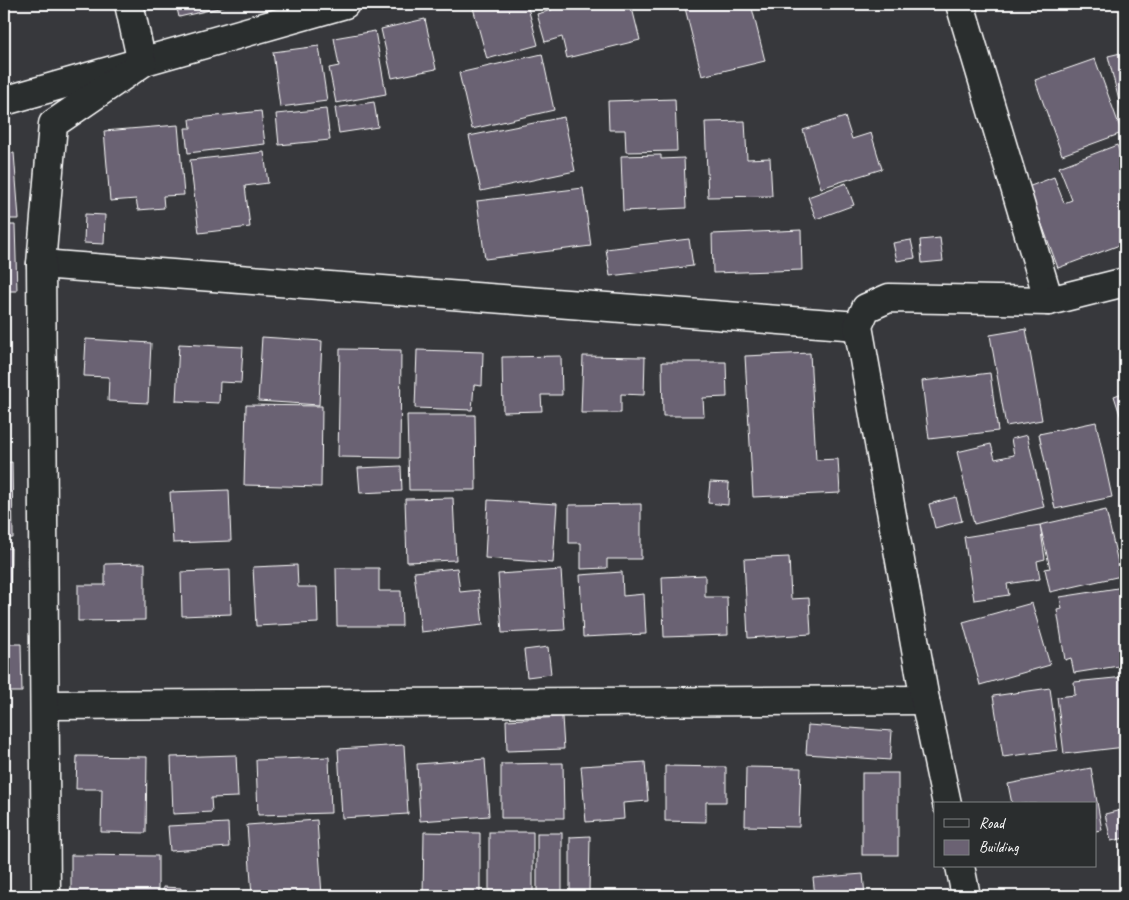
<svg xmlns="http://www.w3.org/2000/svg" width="1129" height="900" font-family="Caveat,sans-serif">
<rect width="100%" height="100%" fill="#37383c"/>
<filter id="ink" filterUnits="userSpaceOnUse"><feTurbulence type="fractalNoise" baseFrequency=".02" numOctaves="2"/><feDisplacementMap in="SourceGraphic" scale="10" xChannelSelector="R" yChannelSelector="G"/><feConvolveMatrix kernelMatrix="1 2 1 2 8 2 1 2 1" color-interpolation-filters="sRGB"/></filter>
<g filter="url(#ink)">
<!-- building -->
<g fill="#6b6273" stroke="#fff">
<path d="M176,4H223V7L179,17Z"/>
<path d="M472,4H527L538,45L487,59Z"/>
<path d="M550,4H631L640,40L567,58L562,37L545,42L537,14L552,10Z"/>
<path d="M684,4H751L765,61L702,76Z"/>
<path d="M425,19L436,69L392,78L381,29Z"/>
<path d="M375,31L386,94L336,103L329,68L339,66L334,38Z"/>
<path d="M319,46L327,101L280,107L273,52Z"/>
<path d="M1125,52V121H1124L1108,56Z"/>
<path d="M542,54L554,110L472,129L459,73Z"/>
<path d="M1095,59L1122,133L1062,155L1035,80Z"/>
<path d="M675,99L677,151L626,152L625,130H609L608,101Z"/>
<path d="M374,102L378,127L339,133L335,108Z"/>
<path d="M326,109L330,140L279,145L276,114Z"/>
<path d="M261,111L265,144L188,153L185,128H191L190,119Z"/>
<path d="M564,117L575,171L481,191L469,136Z"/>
<path d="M845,117L852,139L871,133L882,169L821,188L803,130Z"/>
<path d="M745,121L747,159L770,158L772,196L708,197L705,122Z"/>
<path d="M178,125L184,195L163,196L164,208L138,210L136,199L110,201L104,131Z"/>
<path d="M1117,145L1125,167V243L1058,268L1028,187L1054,177L1064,203L1072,200L1059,167Z"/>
<path d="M264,152L268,183L245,186L250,227L199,233L190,160Z"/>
<path d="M14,153L19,219H4V154Z"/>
<path d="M661,155V159L684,158L686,208L623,211L621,156Z"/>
<path d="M846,183L854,205L816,219L808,197Z"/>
<path d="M583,188L591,246L485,259L477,201Z"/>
<path d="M85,214L105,215L104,244L84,243Z"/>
<path d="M4,225H15L17,291H4Z"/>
<path d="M801,230L802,270L713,273L712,234Z"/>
<path d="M940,238L943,261L922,263L920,240Z"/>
<path d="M689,239L693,266L610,276L606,249Z"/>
<path d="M911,240L915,258L897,261L893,243Z"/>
<path d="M1026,329L1042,420L1006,426L990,335Z"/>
<path d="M262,337L322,341L319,405L258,401Z"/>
<path d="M86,339L151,343L148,403L108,401L109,377L84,376Z"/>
<path d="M179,344L243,347L241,383L220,382L219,403L176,401Z"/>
<path d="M340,349L401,350L400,458L338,457Z"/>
<path d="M417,350L483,352L482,386L474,385L472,410L415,408Z"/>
<path d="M810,353L816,460L838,459L840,493L753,497L745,356Z"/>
<path d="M561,356L562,395H541L542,411L503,412L502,357Z"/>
<path d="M583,356L645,357L644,395L621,394V413H581Z"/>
<path d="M662,362H726L727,397L703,398L704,416H663Z"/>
<path d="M990,373L998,431L929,439L922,381Z"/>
<path d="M1125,392V430L1114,396Z"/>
<path d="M246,405L322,406L321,487L244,485Z"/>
<path d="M407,415H475L476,490H409Z"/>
<path d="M1096,422L1112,497L1055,509L1039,434Z"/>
<path d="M1027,435L1044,507L974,524L957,452L991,444L995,459L1014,455L1011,439Z"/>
<path d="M12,462L13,538H4V463Z"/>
<path d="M401,466L402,491L360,493L358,468Z"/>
<path d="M710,482L729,483L728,505L708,503Z"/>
<path d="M229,490L231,541L173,543L170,492Z"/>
<path d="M956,497L962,521L935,528L929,504Z"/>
<path d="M453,498L456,560L407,562L405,499Z"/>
<path d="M488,500L557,504L553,563L485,558Z"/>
<path d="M641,504V559H607V568L581,569V543H569V505Z"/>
<path d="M1106,510L1121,576L1050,592L1045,569L1050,568L1040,525Z"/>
<path d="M1040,525L1045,559L1037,561L1040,579L1007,584L1009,595L974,600L964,537Z"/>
<path d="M4,548H11L10,610H4Z"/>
<path d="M789,557L791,599L809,598L811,634L748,638L744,559Z"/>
<path d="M145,563V620L78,621V585H105V564Z"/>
<path d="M297,565L298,587H317L318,623L256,626L253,567Z"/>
<path d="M336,568H379V591H401L402,626H337Z"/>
<path d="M457,568L460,592L479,590L483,625L421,632L414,572Z"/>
<path d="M230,570L231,614L182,616L181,572Z"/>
<path d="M561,570L565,630L502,633L498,574Z"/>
<path d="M622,572L623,596L644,594L646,634L583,637L580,575Z"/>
<path d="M705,575V597H727L728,635L664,637L662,577Z"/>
<path d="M1124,587L1125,665L1074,673L1071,658L1065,660L1057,610L1062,609L1060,597Z"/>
<path d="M1032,603L1050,665L980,685L963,622Z"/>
<path d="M4,644H21L22,692H4Z"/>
<path d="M548,647L551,674L527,677L524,650Z"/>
<path d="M1125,677V747L1064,754L1057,697L1075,695L1074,682Z"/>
<path d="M1050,688L1058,750L1003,757L993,696Z"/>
<path d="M562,717L564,749L507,751L506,720Z"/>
<path d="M808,725L892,731L890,760L806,754Z"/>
<path d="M404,745L408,814L342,818L338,749Z"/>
<path d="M236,755L238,797L211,798L212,812L173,814L171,757Z"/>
<path d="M77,756L147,757L146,833L101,832L102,789H76Z"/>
<path d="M329,757L331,813L258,815L256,760Z"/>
<path d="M485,759L489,816L420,821L417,764Z"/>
<path d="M645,762L648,801L623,803L624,819L586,822L581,766Z"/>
<path d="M563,763L564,818H501V764Z"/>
<path d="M665,766L726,767V802H706V822L665,821Z"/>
<path d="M746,767L801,768L799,827L745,826Z"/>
<path d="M1091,768L1102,830L1095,831V804H1012L1008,784Z"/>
<rect x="862" y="773" width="36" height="82"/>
<path d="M1125,809V838L1111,841L1105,814Z"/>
<path d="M317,820L322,896H252L247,825Z"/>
<path d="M228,823L229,847L170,851L168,826Z"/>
<path d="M424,832L480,833V896H423Z"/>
<rect x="489" y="832" width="44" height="64"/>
<rect x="537" y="833" width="25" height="63"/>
<path d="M590,836L589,892H570V837Z"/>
<path d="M71,855L158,856V896H71Z"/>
<path d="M4,874L8,875L7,896H4Z"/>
<path d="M863,874L865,896H815L813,878Z"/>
<path d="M163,887L181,888L180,896H163Z"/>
</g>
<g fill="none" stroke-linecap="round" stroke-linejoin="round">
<!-- minor casing -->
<g stroke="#fff" stroke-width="31">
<g id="minor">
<path d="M960,4L1049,301"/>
<path d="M4,101L345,4"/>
<path d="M41,264L858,326"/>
<path d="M46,705L925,700"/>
<path d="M947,804L925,700L858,326L866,308L889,298L1049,301L1125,282"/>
<path d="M960,866L966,896"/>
<path d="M46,896L41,264L53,124L142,63L129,4"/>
</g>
</g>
<!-- minor -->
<use href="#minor" stroke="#2a2d2e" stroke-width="28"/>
</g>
</g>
<!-- margin -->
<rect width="1129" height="900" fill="none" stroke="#2a2d2e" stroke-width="20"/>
<rect x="10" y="10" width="1109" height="880" fill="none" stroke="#fff" stroke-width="2" filter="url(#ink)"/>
<!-- legend -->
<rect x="934" y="802" width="162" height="65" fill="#2a2d2e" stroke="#7f8182"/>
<rect x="944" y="819" width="25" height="8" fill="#2a2d2e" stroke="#7f8182"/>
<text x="979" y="828" font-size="15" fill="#ffffff">Road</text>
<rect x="944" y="840" width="25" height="15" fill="#6b6273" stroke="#7f8182"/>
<text x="979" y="852" font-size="15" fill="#ffffff">Building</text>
</svg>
